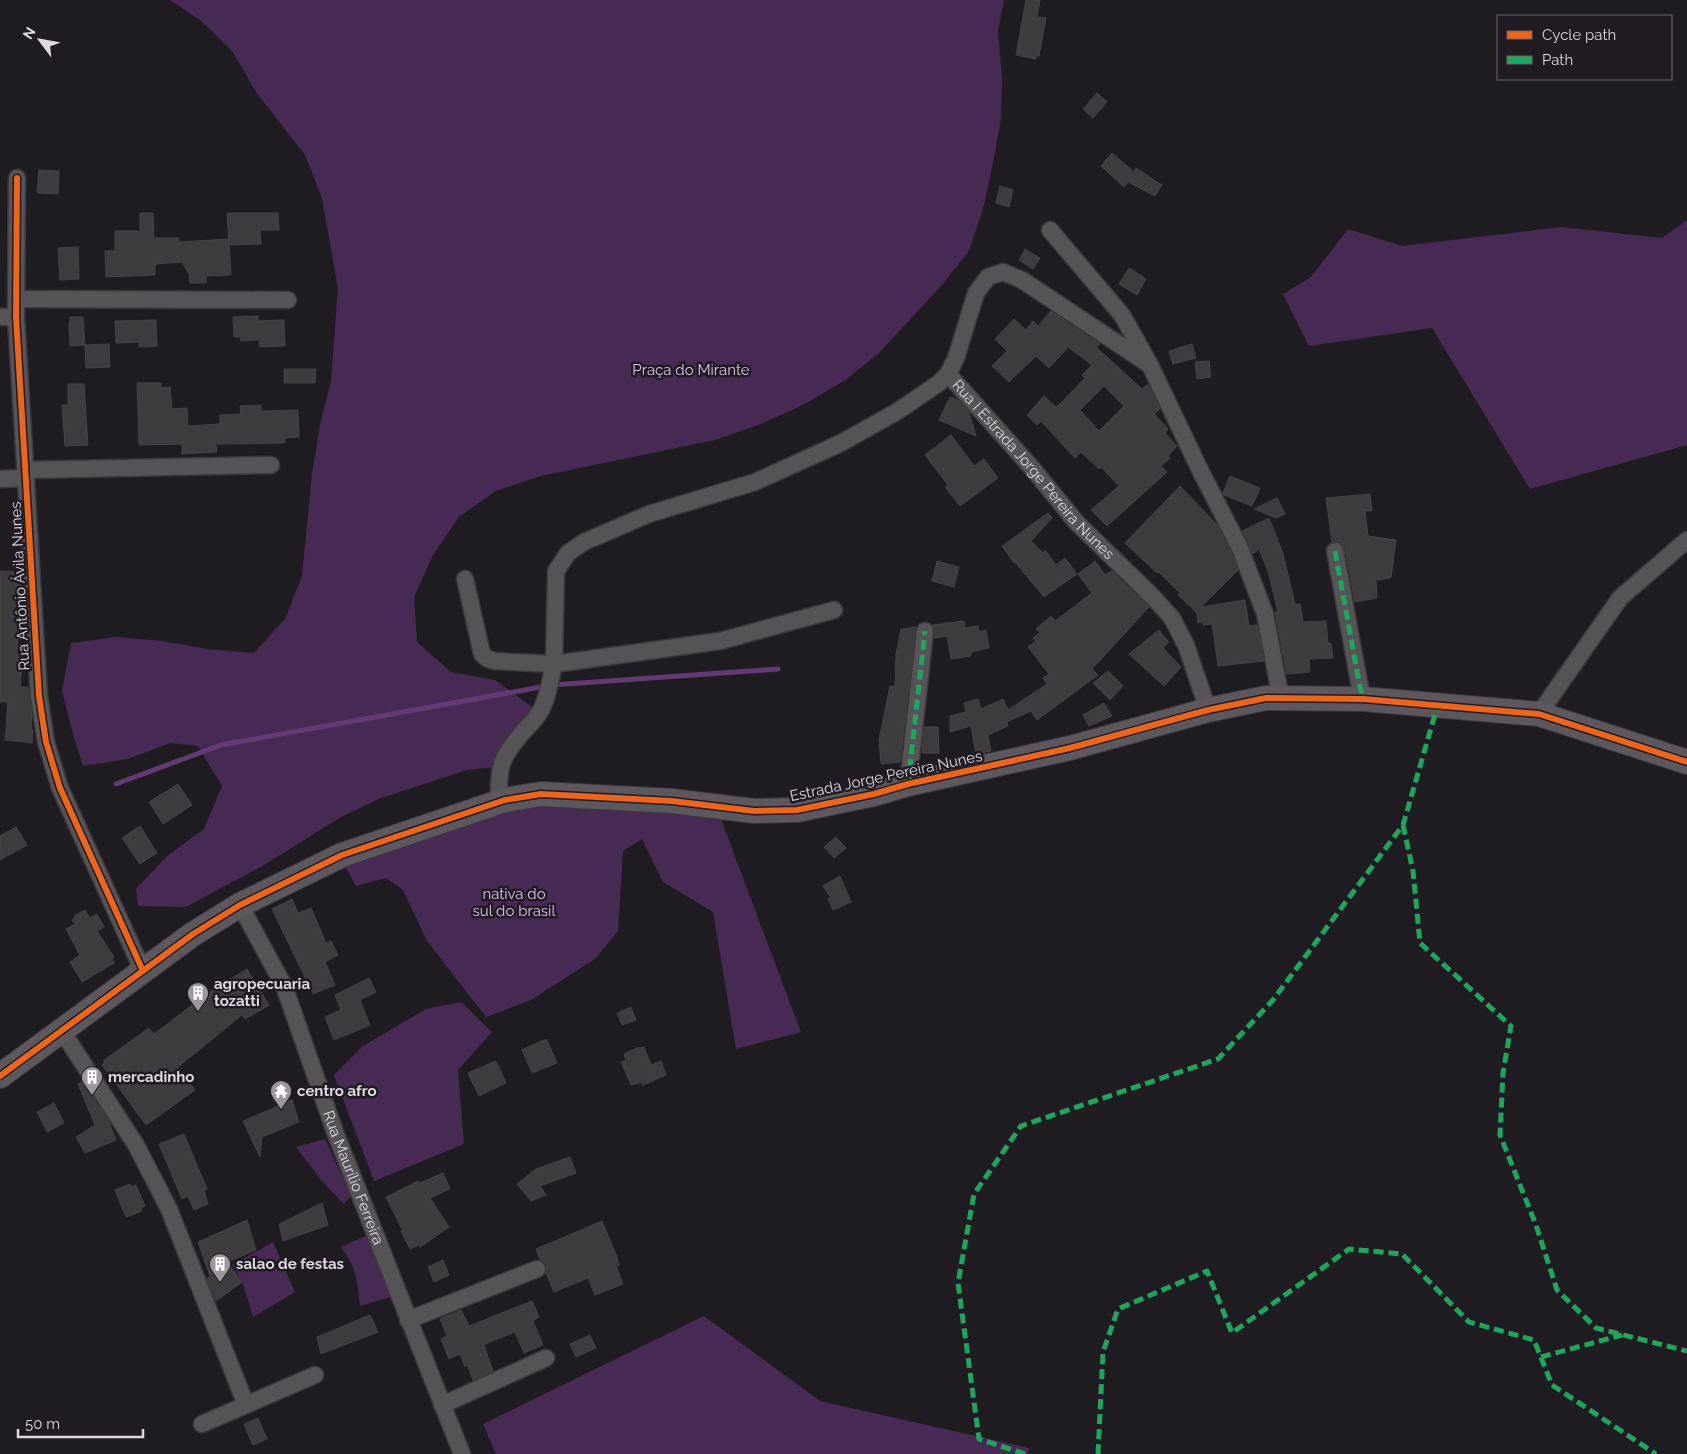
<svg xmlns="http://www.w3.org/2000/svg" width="1687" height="1454" font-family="Raleway,sans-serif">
<rect width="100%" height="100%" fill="#201d22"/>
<!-- green -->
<g fill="#482b54">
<path d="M170,0H1004L998,31L1002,77L1001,119L993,163L983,209L969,251L941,286L879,353L844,381L803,405L761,424L715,440L541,476L496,491L459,517L433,555L414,597L417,642L451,672L495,680L532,707L517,749L503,766L467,770L381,798L341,817L264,865L186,907L138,906L136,889L167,856L204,829L222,786L198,746L170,743L128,759L83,766L73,734L62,691L71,643L116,637L162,641L207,649L254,653L285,619L302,576L312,474L320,425L331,381L338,288L322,198L305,155L256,92L233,52L201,21Z"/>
<path d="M1687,220V445L1530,489L1432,328L1309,346L1283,294L1311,277L1348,229L1402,246L1561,227L1662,238Z"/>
<path d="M523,804L719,814L801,1032L736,1049L713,912L663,882L642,839L623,851L618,931L595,959L531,1000L486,1017L427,941L403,890L386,878L356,886L343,863Z"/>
<path d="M461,1002L492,1032L458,1070L464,1144L374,1181L334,1075L363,1046L426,1009Z"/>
<path d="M325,1139L351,1196L344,1204L322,1181L296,1147Z"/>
<path d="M370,1234L390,1297L360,1306C357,1281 357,1268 341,1247Z"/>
<path d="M273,1242L295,1292L253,1317L242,1281L232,1265Z"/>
<path d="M704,1316L820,1401L1029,1448L1028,1454H496L483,1424Z"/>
</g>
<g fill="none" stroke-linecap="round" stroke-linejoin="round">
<!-- stream -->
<path stroke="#623b73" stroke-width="5" d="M116,784L221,745L552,685L778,669"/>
</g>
<!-- building -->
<g fill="#3f3c40" stroke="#454347" fill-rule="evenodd">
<path d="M1026,0H1040L1037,17L1046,18L1039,56H1036V59L1016,55Z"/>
<path d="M1097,93L1107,102L1093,118L1083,109Z"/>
<path d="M1112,153L1134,172L1136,168L1162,185L1155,196L1128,182L1124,187L1101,166Z"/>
<path d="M39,170L59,171L58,194L37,193Z"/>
<path d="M1000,186L1013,190L1009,207L996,203Z"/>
<path d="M140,213H153L154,238H179V242L229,239L231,275L206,276V283H190L189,274L182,262L155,264V275L106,277L105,251H115V231H140Z"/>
<path d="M227,213H278L279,230H260L261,244L229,245Z"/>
<path d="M78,247L79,279L60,280L58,248Z"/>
<path d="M1025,249L1040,258L1033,269L1019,260Z"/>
<path d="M1129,268L1146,279L1137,295L1119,284Z"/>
<path d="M1051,311L1100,344L1096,347L1142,389L1148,384L1160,409L1154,414L1168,429L1165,433L1177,446L1168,456L1170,458L1161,466L1167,472L1107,526L1091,510L1119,486L1101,467L1099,469L1081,452L1075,458L1041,421L1037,425L1027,415L1044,396L1056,407L1062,402L1085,378L1082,375L1092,365L1068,347L1049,368L1036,356L1009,382L992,366L1007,351L995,339L1014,319L1026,330L1033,321L1038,326ZM1104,386L1124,406L1099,431L1080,410Z"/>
<path d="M258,316V321L284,320L285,346L260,347L259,340L241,341L240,337H234L233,317Z"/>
<path d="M70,317H83L85,345L70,346L69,323H70Z"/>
<path d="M156,320L157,346L139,347V342L116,343L115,321Z"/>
<path d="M109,344L110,367L86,368L85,345Z"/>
<path d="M1192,344L1196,358L1173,364L1169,351Z"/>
<path d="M1209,361L1211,377L1197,379L1195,362Z"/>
<path d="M284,369H316L315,383H284Z"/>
<path d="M137,383H161V388L170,387L172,409L187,408L188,426L220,424V415L241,414L240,406L261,405V411L298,410L299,437L285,438V443L216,444L217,452L182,454V444L139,445Z"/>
<path d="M68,384H84L88,445L65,446L62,405H68Z"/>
<path d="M950,397L958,400L969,412L976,436L939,420Z"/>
<path d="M951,435L974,466L984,459L998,478L960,506L945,487L948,485L925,455Z"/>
<path d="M1230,476L1260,488L1252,506L1224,495L1223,493Z"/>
<path d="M1180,486L1217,525L1231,552L1238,570L1201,607L1245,600L1249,626L1257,625L1264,661L1218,666L1212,624L1203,625V622L1198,623L1197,613L1178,595L1180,593L1159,572L1157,573L1125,543Z"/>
<path d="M1370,494L1372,511H1365L1368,536L1396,540L1391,578L1376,580L1377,598L1355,602L1345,549L1339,542H1332L1326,498Z"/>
<path d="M1277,498L1285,514L1276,518L1254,509Z"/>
<path d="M1048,513L1052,518L1031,541L1043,553L1045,550L1056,565L1065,558L1077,574L1044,597L1015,562L1014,563L1002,546Z"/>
<path d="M1269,518L1283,553L1295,605L1300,604L1303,622L1326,621L1328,643H1331L1333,658L1309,659L1310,672L1287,674L1275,612H1278L1268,571L1259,549L1253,554L1242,531Z"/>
<path d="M937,561L959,567L954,587L932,581Z"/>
<path d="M1095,561L1105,575L1112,571L1149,607L1092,669L1098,675L1037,720L1031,711L1007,722L1008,726L988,735L991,751L976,754L971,726L950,732V716L966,712L964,703L978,699L981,709L1003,699L1008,710L1047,684L1043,678L1049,674L1028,647L1036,641L1033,638L1040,633L1036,629L1051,616L1055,621L1092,593L1078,574Z"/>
<path d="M0,571L21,572L24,609H20L17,655H23L20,687H28L32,717L31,730H33L32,743L5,740L8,702H0Z"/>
<path d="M964,621L965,628L978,626L979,632L986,630L989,648L971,652V656L951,659L947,636L934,638L935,632L932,625Z"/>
<path d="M916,627L900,762L881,764L879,740L890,686H895L896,655L901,629Z"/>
<path d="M1159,630L1169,642L1163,648L1181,667L1164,686L1129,654Z"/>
<path d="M1108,671L1123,686L1110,700L1093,683Z"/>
<path d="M1104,703L1112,716L1089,726L1083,715Z"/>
<path d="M924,727H938L939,753H922Z"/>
<path d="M178,784L192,805L163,824L149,802Z"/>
<path d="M140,826L157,853L140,864L122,838Z"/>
<path d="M16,827L27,845L0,860V836Z"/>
<path d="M836,837L846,848L834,858L824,847Z"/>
<path d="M840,876L851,902L833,910L828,899L831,898L823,886Z"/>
<path d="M292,899L298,913L311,908L326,943L331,941L338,955L325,962L335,985L313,994L272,909Z"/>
<path d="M85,910L90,918L97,914L104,927L97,931L114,957L112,958L114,963L82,982L70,962L80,955L66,929L75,924L72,920L75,918L74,916Z"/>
<path d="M247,969L269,1005L245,1019L242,1015L178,1067L195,1090L146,1125L102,1065L105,1062L103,1061L149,1028L154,1034L208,993Z"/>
<path d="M369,978L376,992L360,1000L370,1025L334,1040L325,1017L341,1010L335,995Z"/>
<path d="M631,1007L636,1020L622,1025L617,1013Z"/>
<path d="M544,1040H547L557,1063L532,1073L522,1050Z"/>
<path d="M639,1047V1048L644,1047L651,1065L661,1061L666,1075L643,1085L642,1082L631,1085L621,1062L626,1060L624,1054Z"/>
<path d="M496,1061L506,1083L479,1096L468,1073Z"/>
<path d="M83,1081L109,1122L116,1140L85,1153L76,1137L95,1125L78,1084Z"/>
<path d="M292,1100L299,1122L262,1137L260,1157L243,1121Z"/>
<path d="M54,1103L64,1123L47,1132L37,1112Z"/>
<path d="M184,1134L207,1189L204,1190L208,1204L194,1210L188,1196L182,1199L159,1144Z"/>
<path d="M570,1157L576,1173L540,1186L546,1195L531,1201L517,1184L536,1169Z"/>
<path d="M443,1173L450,1189L430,1198L449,1227L420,1247L419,1245L410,1249L401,1231H403L386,1197L418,1181L420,1183Z"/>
<path d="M130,1184L131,1187L136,1185L145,1206L141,1208L142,1211L126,1217L115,1190Z"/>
<path d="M322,1203L328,1225L283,1241L279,1224Z"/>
<path d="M247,1220L256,1250L227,1262L242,1282L216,1301L207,1279L210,1276L198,1242Z"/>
<path d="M602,1221L617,1257L619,1265L616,1266L623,1284L595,1295L588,1278L554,1292L546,1273V1265L540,1260L536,1249Z"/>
<path d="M443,1260L449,1275L434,1282L428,1267Z"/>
<path d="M532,1301L539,1317L533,1321L543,1345L524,1353L515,1332L485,1344L484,1345L493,1371L473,1380L467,1364L465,1367L460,1354L449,1359L441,1339L447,1336L440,1319L461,1310L469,1326Z"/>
<path d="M370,1315L378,1332L321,1354L317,1337Z"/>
<path d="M590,1335L596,1348L576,1357L570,1344Z"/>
<path d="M258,1418L267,1439L253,1445L244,1424Z"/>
</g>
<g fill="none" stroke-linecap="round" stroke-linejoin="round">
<!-- street casing -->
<g stroke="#3c393d" stroke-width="19">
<g id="street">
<path d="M17,178L16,317L39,696L46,742L60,788L143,971"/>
<path d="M1050,230L1122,315L1150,365L1201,472L1240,548L1265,614L1281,699"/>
<path d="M16,299L288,300"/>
<path d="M0,317H16"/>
<path id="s1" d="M1150,365L1022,280L1003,272L988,277L976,293L956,358L948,374L1032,468L1077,523L1153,597L1172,618L1186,645L1208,710"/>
<path d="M26,470L271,465"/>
<path d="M0,479L26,478"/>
<path d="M1335,551L1359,682L1363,699"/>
<path d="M465,579L482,654L488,659L495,661L554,664L556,571L568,553L584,542L649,514L755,482L841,443L898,411L939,383L948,374"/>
<path d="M1539,714L1620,598L1687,540"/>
<path d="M908,784L925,631"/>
<path d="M499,802C498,767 500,758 523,732C528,726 534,721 538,715C548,700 550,680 554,664L720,641L834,610"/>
<path id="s2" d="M240,905L284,986L335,1132L462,1454"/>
<path d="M62,1031L136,1145L169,1209L246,1405"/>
<path d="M408,1320L537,1269"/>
<path d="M442,1405L546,1358"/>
<path d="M202,1424L315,1375"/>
</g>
</g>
<!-- secondary casing -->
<g stroke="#3c393d" stroke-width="26">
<path id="secondary" d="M0,1076L193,934L240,905L342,855L505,800L541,794L672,801L754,811L797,810L874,794L908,784L1070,748L1208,710L1266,698L1363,699L1539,714L1687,762"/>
</g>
<!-- street -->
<use href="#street" stroke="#575458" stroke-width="16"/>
<!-- secondary -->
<use href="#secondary" stroke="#5c585e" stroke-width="24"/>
<!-- quiet -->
<g stroke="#20a55d" stroke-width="5" stroke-dasharray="10 5" stroke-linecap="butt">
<path d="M1335,551L1359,682L1363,699"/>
<path d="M908,784L925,631"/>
<path d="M1403,825L1413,871L1420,943L1511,1026L1503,1073L1500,1135L1536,1225L1557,1290L1596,1328L1687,1351"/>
<path d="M1541,1357L1622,1335"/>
<path d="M1025,1454L979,1439L958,1283L974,1194L1021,1126L1218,1059L1273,1000L1403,825L1438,704"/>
<path d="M1098,1454L1103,1352L1118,1309L1207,1271L1232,1333L1349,1249L1402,1254L1469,1322L1534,1340L1552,1385L1656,1454"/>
</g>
<!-- cycleway casing -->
<g stroke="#211b24" stroke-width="9">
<g id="cycleway">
<path d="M17,178L16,317L39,696L46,742L60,788L143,971"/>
<path d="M0,1076L193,934L240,905L342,855L505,800L541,794L672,801L754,811L797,810L874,794L908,784L1070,748L1208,710L1266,698L1363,699L1539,714L1687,762"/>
</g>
</g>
<!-- cycleway -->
<use href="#cycleway" stroke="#eb651d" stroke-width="6"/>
</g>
<!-- icons -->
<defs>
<g id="building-pin" transform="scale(1.125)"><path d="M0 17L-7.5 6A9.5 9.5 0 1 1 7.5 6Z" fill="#9b979d" stroke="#211b24"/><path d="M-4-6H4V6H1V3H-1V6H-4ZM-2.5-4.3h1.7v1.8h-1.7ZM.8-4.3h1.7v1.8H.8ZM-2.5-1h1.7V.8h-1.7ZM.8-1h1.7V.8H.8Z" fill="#fff"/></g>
<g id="temple-pin" transform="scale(1.125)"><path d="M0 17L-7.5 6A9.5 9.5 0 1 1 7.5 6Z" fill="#9b979d" stroke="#211b24"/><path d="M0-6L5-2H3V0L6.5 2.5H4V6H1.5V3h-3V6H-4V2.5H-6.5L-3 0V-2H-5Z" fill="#fff"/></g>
</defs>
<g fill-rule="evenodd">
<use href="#building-pin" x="198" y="993"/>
<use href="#building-pin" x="92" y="1077"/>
<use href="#temple-pin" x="281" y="1091"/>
<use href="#building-pin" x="220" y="1264"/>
</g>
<g text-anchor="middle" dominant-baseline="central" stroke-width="5" stroke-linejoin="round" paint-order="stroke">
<!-- park labels -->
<g font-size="15" fill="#e2bff4" stroke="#211b24">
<text x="691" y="370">Praça do Mirante</text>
<text x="514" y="894">nativa do<tspan x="514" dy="17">sul do brasil</tspan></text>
</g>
<!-- street labels -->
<g font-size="15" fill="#ddd9df" stroke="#211b24">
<text stroke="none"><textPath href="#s1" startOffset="424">Rua I Estrada Jorge Pereira Nunes</textPath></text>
<text transform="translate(20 586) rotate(-93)">Rua Antônio Ávila Nunes</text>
<text transform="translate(886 776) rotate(-12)">Estrada Jorge Pereira Nunes</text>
<text stroke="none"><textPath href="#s2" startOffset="296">Rua Maurílio Ferreira</textPath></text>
</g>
<!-- poi labels -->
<g font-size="15" font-weight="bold" fill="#ddd9df" stroke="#211b24" text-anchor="start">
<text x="214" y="984">agropecuaria<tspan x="214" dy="17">tozatti</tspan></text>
<text x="108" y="1077">mercadinho</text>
<text x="297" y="1091">centro afro</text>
<text x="236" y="1264">salao de festas</text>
</g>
</g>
<!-- legend -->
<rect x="1497" y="15" width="175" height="65" fill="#211b24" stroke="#6c676f"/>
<rect x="1507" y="31" width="25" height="8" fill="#eb651d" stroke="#6c676f"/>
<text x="1542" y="40" font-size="15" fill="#ddd9df">Cycle path</text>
<rect x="1507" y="56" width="25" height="8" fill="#20a55d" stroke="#6c676f"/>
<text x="1542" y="65" font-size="15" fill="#ddd9df">Path</text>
<!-- north arrow -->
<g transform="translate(40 40) rotate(302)" stroke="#211b24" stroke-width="4" paint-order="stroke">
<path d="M0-4L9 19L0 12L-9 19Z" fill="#ddd9df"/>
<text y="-8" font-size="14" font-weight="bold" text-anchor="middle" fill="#ddd9df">N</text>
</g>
<!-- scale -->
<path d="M18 1429v8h125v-8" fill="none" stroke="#ddd9df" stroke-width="2.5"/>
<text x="25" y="1429" font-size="15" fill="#ddd9df" stroke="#211b24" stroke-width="4" paint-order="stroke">50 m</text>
</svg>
